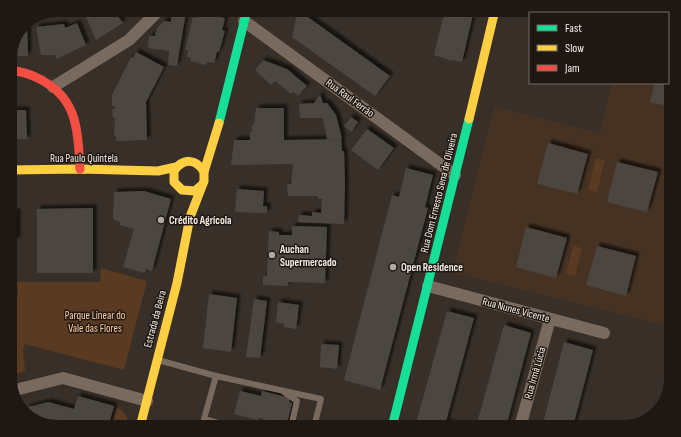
<svg xmlns="http://www.w3.org/2000/svg" width="681" height="437" font-family="'Sofia Sans Condensed',sans-serif">
<defs>
<filter id="shadow"><feDropShadow dx="3.5" dy="-3.5" stdDeviation="1" flood-color="#0009"/></filter>
</defs>
<rect width="100%" height="100%" fill="#372f28"/>
<!-- built -->
<path fill="#453222" d="M668,49L671,54V327L456,274L453,268L494,106L600,133L611,83H668Z"/>
<!-- green -->
<g fill="#5a3b21">
<path d="M596,158L605,160L597,192L588,190Z"/>
<path d="M573,246L582,248L575,276L566,274Z"/>
<path d="M101,268L147,281L124,370L25,344L23,351L25,371L10,376V295H18L17,282H100Z"/>
<path d="M117,408L122,410L127,417L126,427H112Z"/>
</g>
<!-- building -->
<g fill="#4c4640" filter="url(#shadow)">
<path d="M83,10H113L123,23L96,40Z"/>
<path d="M176,10H189L185,18L177,66L168,65L169,51L148,48L149,36H155L157,28L164,21L171,22V15Z"/>
<path d="M204,10L220,13L219,17L225,18L222,30L225,31L219,52H217L214,63L207,62L206,65L190,61L191,58L187,57L188,50H185L193,17L196,18L197,11L203,12Z"/>
<path d="M298,10L390,76L375,96L292,37Z"/>
<path d="M445,10H474L462,62L452,60V61L434,55Z"/>
<path d="M25,23H27L28,56H11Z"/>
<path d="M77,23L86,45L56,59L55,55H41L36,27L64,24L65,28Z"/>
<path d="M136,52L164,67L146,102L147,140L116,141V136H114L115,118H113L112,109H115V106H112V95L131,57L133,58Z"/>
<path d="M668,58L671,59V113L665,111L666,106L650,102L655,83H668Z"/>
<path d="M263,60L287,69L307,86L298,96L293,92L291,94L275,81L271,85L255,70Z"/>
<path d="M320,94L323,103H327L336,115L342,139H327L323,118H300L299,104L314,103Z"/>
<path d="M256,108H284V140L341,139L342,151H344L345,184L344,224L298,222L299,215L312,216V212L321,213L322,199H318V196H288L287,184H291L293,164L231,165L234,140H250V132H252V125H254Z"/>
<path d="M13,110H26L27,139H13Z"/>
<path d="M351,117L358,122L351,132L344,126Z"/>
<path d="M367,129L394,148L378,170L351,150Z"/>
<path d="M548,143L588,154L577,194L537,184Z"/>
<path d="M617,162L658,172L647,212L607,202Z"/>
<path d="M406,168L433,175L425,207L428,208L380,390L344,380L392,195L399,197Z"/>
<path d="M237,189L264,191L263,206H267V213L235,212Z"/>
<path d="M144,191L171,199L152,271L146,269L145,273L123,267L134,229L120,225V222L113,219L114,192Z"/>
<path d="M93,208V273H37V209Z"/>
<rect x="10" y="212" width="7" height="29"/>
<path d="M292,226L327,227L325,283L288,282V286L263,285V276H267L269,231L279,232V235H292Z"/>
<path d="M526,227L567,238L556,278L516,267Z"/>
<path d="M597,246L636,256L626,296L586,285Z"/>
<path d="M209,294L237,298L231,352L203,348Z"/>
<path d="M254,299L267,301L260,358L246,357Z"/>
<path d="M278,302L299,305L296,329L284,327V324L276,322Z"/>
<path d="M447,311L474,318L446,422L465,427H415Z"/>
<path d="M504,325L531,333L506,427H476Z"/>
<path d="M564,342L593,350L573,427H542Z"/>
<path d="M321,344L339,345L337,369L320,367Z"/>
<path d="M240,391L261,396L262,391L290,398L289,402L292,403L286,427L264,422L265,419L258,418V420L234,414Z"/>
<path d="M78,396L114,406L108,427H57L31,419L25,408L48,402L74,409Z"/>
</g>
<g fill="none" stroke-linecap="round" stroke-linejoin="round">
<!-- lane -->
<g stroke="#786a5f" stroke-width="6">
<path d="M158,360L216,376L321,399L314,427"/>
<path d="M216,376L204,419L233,427"/>
<path d="M284,392L297,401L291,427"/>
</g>
<!-- street -->
<g stroke="#786a5f" stroke-width="12">
<path d="M244,21L455,175"/>
<path d="M53,87L129,40L159,10"/>
<path d="M428,286L604,333"/>
<path d="M15,390L63,378L147,401"/>
<path d="M520,427L550,319"/>
</g>
<!-- fast -->
<g stroke="#16e098" stroke-width="9">
<path d="M219,123L247,10"/>
<path d="M392,427L469,119"/>
</g>
<!-- slow -->
<g stroke="#ffcf43" stroke-width="9">
<path d="M469,119L495,10"/>
<path d="M10,170L80,169L158,171L176,167"/>
<path d="M202,185L195,191L182,190L174,182V171C183,158 196,158 204,172"/>
<path d="M140,427L177,283L190,217L204,181V172L219,123"/>
</g>
<!-- jam -->
<path stroke="#f24e42" stroke-width="9" d="M10,70C40,74 68,91 75,123C79,138 79,154 80,169"/>
</g>
<!-- markers -->
<g fill="#b2a9a2" stroke="#1f1812" stroke-width="1.5">
<circle cx="161" cy="220" r="4"/>
<circle cx="272" cy="255" r="4"/>
<circle cx="393" cy="267" r="4"/>
</g>
<g text-anchor="middle" dominant-baseline="central" stroke-width="3" stroke-linejoin="round" paint-order="stroke">
<!-- street labels -->
<g font-size="11" fill="#f5ebe3" stroke="#1f1812">
<text transform="translate(350 98) rotate(36)">Rua Raul Ferrão</text>
<text x="84" y="158">Rua Paulo Quintela</text>
<text transform="translate(439 193) rotate(-76)">Rua Dom Ernesto Sena de Oliveira</text>
<text transform="translate(516 310) rotate(15)">Rua Nunes Vicente</text>
<text transform="translate(155 319) rotate(-75)">Estrada da Beira</text>
<text transform="translate(535 373) rotate(-74)">Rua Irmã Lúcia</text>
</g>
<!-- poi labels -->
<g font-size="11" font-weight="bold" fill="#f5ebe3" stroke="#1f1812" text-anchor="start">
<text x="169" y="220">Crédito Agrícola</text>
<text x="280" y="249">Auchan<tspan x="280" dy="13">Supermercado</tspan></text>
<text x="401" y="267">Open Residence</text>
</g>
<!-- park labels -->
<g font-size="11" fill="#ffcca1" stroke="#1f1812">
<text x="95" y="315">Parque Linear do<tspan x="95" dy="13">Vale das Flores</tspan></text>
</g>
</g>
<!-- crop -->
<path d="M0 0H681V437H0ZM57 17H624A40 40 0 0 1 664 57V380A40 40 0 0 1 624 420H57A40 40 0 0 1 17 380V57A40 40 0 0 1 57 17Z" fill="#1f1812" fill-rule="evenodd"/>
<!-- legend -->
<rect x="529" y="12" width="140" height="72" fill="#1f1812" stroke="#756c66"/>
<rect x="537" y="25" width="20" height="6" fill="#16e098" stroke="#756c66"/>
<text x="565" y="32" font-size="12" fill="#f5ebe3">Fast</text>
<rect x="537" y="45" width="20" height="6" fill="#ffcf43" stroke="#756c66"/>
<text x="565" y="52" font-size="12" fill="#f5ebe3">Slow</text>
<rect x="537" y="65" width="20" height="6" fill="#f24e42" stroke="#756c66"/>
<text x="565" y="72" font-size="12" fill="#f5ebe3">Jam</text>
</svg>
